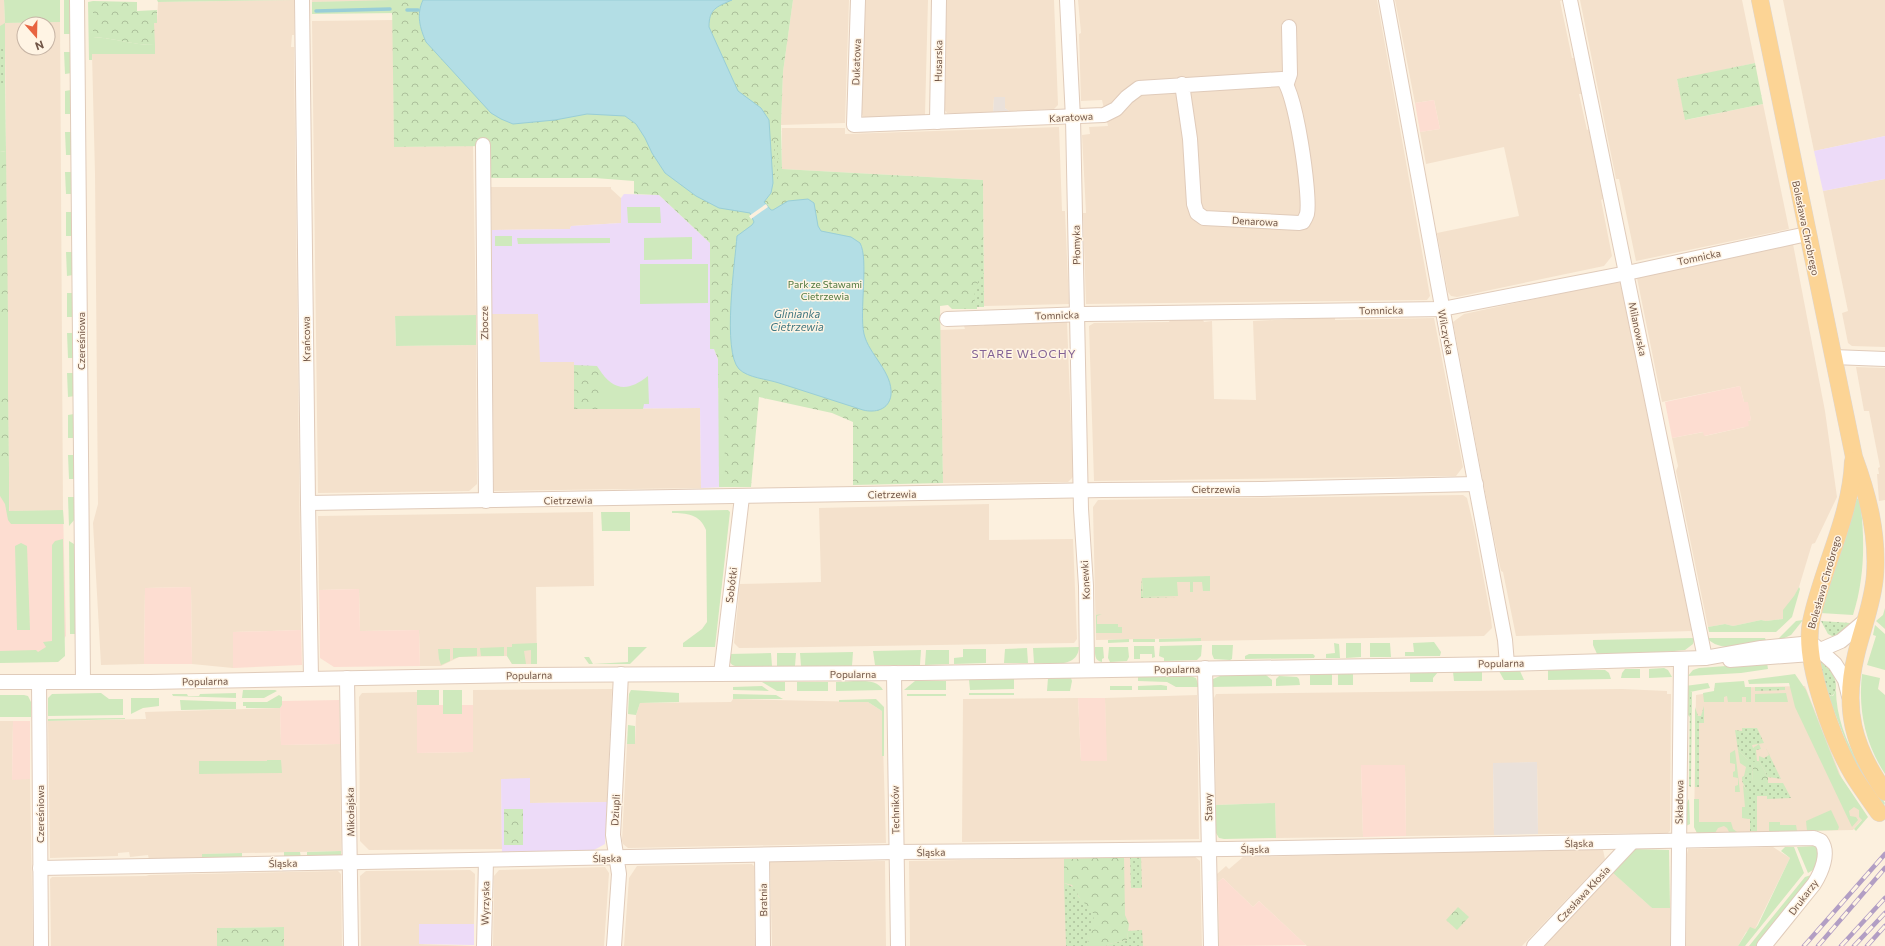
<svg xmlns="http://www.w3.org/2000/svg" width="1885" height="946" font-family="Commissioner,sans-serif">
<defs>
<pattern id="forest-crowns" width="20" height="18" patternUnits="userSpaceOnUse"><rect width="20" height="18" fill="#cfe9bd"/><path d="M2 6a3 3 0 1 1 6 0M12 15a3 3 0 1 1 6 0" fill="none" stroke="#acc09b"/></pattern>
<pattern id="garden-dots" width="8" height="8" patternUnits="userSpaceOnUse"><rect width="8" height="8" fill="#cfe9bd"/><path d="M2 2h.1M6 6h.1" fill="none" stroke="#acc09b" stroke-width="1.8" stroke-linecap="round"/></pattern>
</defs>
<rect width="100%" height="100%" fill="#fcf0de"/>
<!-- residential -->
<g fill="#f4e1cc" fill-rule="evenodd">
<path d="M0,0H4L5,23L60,22L63,510L9,511L5,43H0ZM24,24H48V48H24Z"/>
<path d="M294,0V35H292L291,47H294L301,630L233,632V668L192,664L191,587L145,588L144,664L101,665L93,523L98,504L95,174L92,54H154V22H157L158,2Z"/>
<path d="M312,0H392L393,1L312,2Z"/>
<path d="M793,0H849L845,123L781,125L783,72Z"/>
<path d="M865,0H928L925,115L866,118L863,117L861,111Z"/>
<path d="M946,0H1054L1058,105L1054,109L1009,111L1005,108V97H994L993,113H947L944,109Z"/>
<path d="M1078,0H1377L1430,296L1427,300L1086,304L1083,213H1086L1082,135L1090,134L1089,127L1108,126L1102,100L1081,101L1079,34L1081,33Z"/>
<path d="M1395,0H1563L1560,1L1572,58H1574L1582,94H1579L1587,130L1589,129L1603,199L1601,200L1612,256L1604,266L1457,297L1451,296L1448,292L1437,233L1519,216L1504,147L1426,164L1420,132L1440,129L1434,100L1415,103Z"/>
<path d="M1580,0H1742L1755,63L1677,80L1686,120L1763,104L1789,229L1636,261L1619,179H1616Z"/>
<path d="M1783,0H1885V136L1814,151Z"/>
<path d="M393,20L394,147L473,146L476,315L395,317L396,346L476,345L477,484L469,491L318,493L312,21Z"/>
<path d="M1059,127L1062,211H1065L1069,304L984,306L983,180L782,169V128H845V134Z"/>
<path d="M1885,179V347L1852,346L1848,343L1842,313L1848,311L1823,191Z"/>
<path d="M491,187H611V189L621,198V223L571,226L570,229L492,230Z"/>
<path d="M1793,244L1825,411L1837,497L1815,543L1812,544L1799,587L1783,619L1766,621L1761,620L1733,626L1725,624L1708,627L1676,471L1678,466L1672,438L1704,432L1705,436L1745,427L1748,421L1751,420L1747,402H1744L1740,386L1662,402L1637,278Z"/>
<path d="M1614,282L1621,283L1693,631L1516,636L1503,572L1501,571L1492,528L1453,322L1464,314Z"/>
<path d="M492,314H538L574,362V409L700,408L701,488L494,491Z"/>
<path d="M1335,317V320L1434,318L1463,467L1456,476L1094,481L1089,326L1094,323L1169,322L1170,320H1203L1204,322L1212,321L1214,399L1256,400L1253,321Z"/>
<path d="M1062,321L1067,322L1073,477L1068,482L943,483L940,330L965,329L964,326H984V322Z"/>
<path d="M1856,367L1885,368V500L1879,501L1877,474H1879L1878,468L1880,467L1869,411H1864Z"/>
<path d="M1463,495L1467,498L1474,527L1491,618L1492,628L1484,636L1201,641V638L1096,640L1093,507L1098,500Z"/>
<path d="M989,504V540L1073,539L1077,639L1074,643L739,648L734,643L740,584L821,582L819,508Z"/>
<path d="M593,512L594,586L536,587L537,664H512L507,656L459,657L441,666H420L419,630L360,631L359,589L319,590L318,516Z"/>
<path d="M1805,686L1842,779L1866,815L1853,830L1697,833L1694,827L1696,695L1715,692L1714,688Z"/>
<path d="M612,689L607,802L530,803L501,779L502,849L369,850L360,841L359,697L362,693L417,692V753L473,752V690Z"/>
<path d="M1622,689L1667,691V694H1671L1670,831L1668,833L1538,834L1537,762L1493,764L1494,835L1406,836L1405,765L1361,766L1363,837L1276,838L1275,803L1216,805L1214,698L1216,694Z"/>
<path d="M1197,695L1199,839L962,842L963,699L1078,698L1081,761H1106L1105,698Z"/>
<path d="M733,699L868,702L882,711L886,843L628,848L623,844L622,840L627,744H635L636,715L640,703L731,702Z"/>
<path d="M280,708L281,745L340,744L341,851L202,854V858L149,860L148,855L130,857L129,852L118,853V856L50,858L48,721L146,719L145,712Z"/>
<path d="M0,721H13L12,779H30L33,946H0Z"/>
<path d="M1773,847L1790,858L1755,929L1746,932L1738,946H1686L1687,854L1688,849Z"/>
<path d="M1559,850H1603L1605,859L1522,946H1307L1259,901L1253,907L1223,878L1218,882L1217,874L1226,866L1229,869L1243,857Z"/>
<path d="M1194,856L1200,861L1202,946H910L909,861Z"/>
<path d="M885,861L886,946H772L770,862Z"/>
<path d="M752,864L754,866L755,946H624L629,878L637,866Z"/>
<path d="M605,867L609,873L604,946H493L494,876L499,870Z"/>
<path d="M470,870L475,874L474,924H419V944L474,946H361L360,876L366,871Z"/>
<path d="M338,871L341,874L342,946H284L283,927L217,928V946H51L50,879L52,877L146,876L149,875Z"/>
<path d="M1613,873L1652,908H1670V946H1544Z"/>
</g>
<!-- commercial -->
<g fill="#fdddd1">
<path d="M1434,100L1440,129L1420,132L1415,103Z"/>
<path d="M1740,386L1744,402H1748L1751,420L1748,421L1749,426L1704,436L1703,432L1672,438L1665,402Z"/>
<path d="M0,469H9L10,511L63,510L66,636L48,656L0,658Z"/>
<path d="M191,587L192,664H144L145,588Z"/>
<path d="M359,589L360,631L419,630L420,666L334,667L320,658L319,590Z"/>
<path d="M301,630L302,665L233,668V632Z"/>
<path d="M1078,698H1105L1107,761H1081Z"/>
<path d="M339,700L340,744L281,745L280,708L282,705V701Z"/>
<path d="M417,705H473V752L417,753Z"/>
<path d="M13,721H30V779L12,780Z"/>
<path d="M1361,765H1405L1406,836L1363,837Z"/>
<path d="M1223,878L1253,907L1259,901L1306,945L1219,946L1218,882Z"/>
</g>
<!-- industrial -->
<g fill="#eae1da">
<path d="M994,97H1005V108L1009,111L993,113Z"/>
<path d="M1537,762L1538,834L1494,835L1493,763Z"/>
</g>
<!-- education -->
<g fill="#eddbf8">
<path d="M1885,136V179L1823,191L1814,151Z"/>
<path d="M624,194L659,195L710,243V349H714L718,359V388L725,487L701,488L700,408L574,409V362H540L538,314H492V230L570,229L571,226L621,223V198Z"/>
<path d="M530,778V803L607,802L605,844L594,850L502,852L501,779Z"/>
<path d="M419,924H474V945L419,944Z"/>
</g>
<!-- grass -->
<g fill="#cfe9bd">
<path d="M4,0H60V22L5,23V43H0V26L5,23Z"/>
<rect x="64" y="0" width="6" height="34"/>
<path d="M157,0H294L158,2Z"/>
<path d="M392,0H402L398,13L312,14V2Z"/>
<path d="M93,1V37C115,38 133,45 155,45V54H92V60H89L88,2Z"/>
<path d="M64,52H71L72,73L65,74Z"/>
<path d="M0,83H5L6,152L0,151Z"/>
<path d="M71,90V114H65V91Z"/>
<path d="M65,132H71L72,155H66Z"/>
<path d="M65,172H71L72,194H66Z"/>
<path d="M627,207H660L661,223H628Z"/>
<rect x="66" y="212" width="6" height="24"/>
<rect x="495" y="236" width="17" height="10"/>
<path d="M692,237V259L644,260V238Z"/>
<path d="M517,238H610V243L518,244Z"/>
<path d="M66,252H72L73,275L67,276Z"/>
<path d="M640,264H708V303L640,304Z"/>
<rect x="67" y="293" width="6" height="24"/>
<path d="M476,315V345L396,346L395,316Z"/>
<rect x="0" y="319" width="8" height="70"/>
<path d="M67,333H73L74,358H68Z"/>
<path d="M718,359L726,377L730,487H719Z"/>
<path d="M599,369C613,391 628,392 648,376L649,404H644L643,409H599Z"/>
<path d="M67,373H74L75,396L68,397Z"/>
<path d="M74,414L75,438H68V415Z"/>
<path d="M68,455H75V479H69Z"/>
<path d="M0,469H9V511L63,510L64,524H11L8,520L5,504L0,496Z"/>
<path d="M68,497H75V519L69,526Z"/>
<path d="M1856,498L1860,500C1865,539 1865,577 1853,615L1820,613Z"/>
<path d="M728,510L730,512L715,647H683V643L702,629L707,622L706,530C700,514 686,513 672,513V511Z"/>
<path d="M601,512H630V531H602Z"/>
<path d="M63,539L65,656L58,662L0,663V651L36,650L38,652L46,647L43,642L52,641V545L55,541Z"/>
<path d="M69,541L74,544L76,548V634H70Z"/>
<path d="M21,543L27,546L30,630H17L15,546Z"/>
<path d="M1210,576V591H1203L1202,582H1193V592H1190V582H1177L1178,596L1143,597L1142,578Z"/>
<path d="M1799,587L1800,589L1792,617L1776,632H1709L1708,627L1725,624L1733,626L1761,620L1766,621L1783,619V610L1794,596Z"/>
<path d="M1885,608V629L1876,621L1883,615Z"/>
<path d="M1102,614L1097,616V624H1118V627H1122V633H1096V615Z"/>
<path d="M1803,620L1791,635L1778,641V639L1796,621Z"/>
<path d="M1875,625L1885,634V670L1867,665L1876,636L1873,635Z"/>
<path d="M1201,638V641L1159,642V639Z"/>
<path d="M1695,638L1693,644L1685,650L1653,653L1597,654L1593,645V640Z"/>
<path d="M1707,638H1765L1767,643C1749,644 1721,654 1707,638Z"/>
<path d="M1129,639V642L1108,643V640Z"/>
<rect x="1133" y="639" width="22" height="3"/>
<path d="M1434,642L1441,652L1440,656H1405V652H1414L1413,643Z"/>
<path d="M537,643V664H531V650L524,651L526,664H512L507,656V647H512V644Z"/>
<path d="M1334,643L1339,644L1340,658H1326V654L1335,653Z"/>
<path d="M1346,643H1361V657L1346,658Z"/>
<path d="M1370,643H1390L1391,657H1370Z"/>
<path d="M1202,645L1201,656L1197,660L1164,661V658L1159,656L1160,646Z"/>
<path d="M1212,645H1233L1232,659L1230,660L1214,659L1212,654Z"/>
<path d="M1134,646H1154L1155,657L1152,658V654H1140V659H1134Z"/>
<path d="M504,647V656H481L480,648Z"/>
<path d="M628,647H647L630,664H589L584,657H589L593,664L628,662Z"/>
<path d="M1079,647C1078,669 1050,663 1034,663L1033,648Z"/>
<path d="M1095,647H1103L1104,658L1102,659V662C1094,661 1095,653 1095,647Z"/>
<path d="M1109,647H1128L1129,657L1127,661L1110,662L1108,658Z"/>
<path d="M453,648H477V656L459,657L453,659Z"/>
<path d="M1027,648L1028,663H1004L1005,649Z"/>
<path d="M438,649H450V661L441,665L439,659Z"/>
<path d="M963,649H986V663L954,664V658L963,657Z"/>
<path d="M921,650L920,665H875L873,651Z"/>
<path d="M926,650H949V664L925,665Z"/>
<path d="M853,652L852,666H801L800,653Z"/>
<path d="M771,653L772,666H735C729,664 729,660 729,654Z"/>
<path d="M777,653H796L795,666H777Z"/>
<path d="M1249,654H1313L1315,656L1314,658L1245,659V656Z"/>
<path d="M1767,663L1768,669L1741,673L1688,676L1693,670L1699,668Z"/>
<path d="M1664,668L1668,670L1672,677L1649,678V669Z"/>
<path d="M1625,669H1640V678H1621L1622,673Z"/>
<path d="M1548,670H1605L1609,673L1611,679L1548,680Z"/>
<path d="M1482,671V681H1454L1453,672Z"/>
<path d="M1499,671H1520L1524,680H1504Z"/>
<path d="M1438,672L1433,678V682H1410V673Z"/>
<rect x="1310" y="674" width="22" height="11"/>
<rect x="1338" y="674" width="15" height="11"/>
<path d="M1795,674L1806,690L1839,774L1868,817L1856,831L1854,829L1862,820L1859,817V810L1854,807L1849,811L1850,816L1856,817L1858,820L1852,827L1795,707L1789,683L1749,684L1748,680Z"/>
<path d="M1862,674L1880,678L1878,689L1885,695V774C1865,743 1858,710 1862,674Z"/>
<path d="M1266,675L1272,680V686L1211,687L1213,679L1220,676Z"/>
<path d="M1190,676L1196,678L1199,687H1176L1167,682L1138,681V677Z"/>
<path d="M1279,676L1297,677L1299,679L1300,685L1276,686V679Z"/>
<path d="M1048,678H1071L1072,681L1070,691H1047Z"/>
<path d="M1014,679V689L970,690L969,680Z"/>
<path d="M915,681H946V690H904Z"/>
<path d="M1744,681L1745,687H1751V702H1746V697H1742V702H1728L1727,696L1724,697V702H1704L1703,693L1714,691L1715,683Z"/>
<path d="M762,682H785V691H777Z"/>
<rect x="797" y="682" width="31" height="9"/>
<path d="M836,682C850,682 876,676 883,690L836,691Z"/>
<path d="M1708,683L1710,688L1690,692V717L1685,712V686Z"/>
<path d="M1161,685L1167,686V690H1138V686Z"/>
<path d="M762,686L769,691L733,690V687Z"/>
<rect x="1110" y="686" width="22" height="4"/>
<path d="M243,690H275L277,691L264,698H242Z"/>
<rect x="417" y="690" width="22" height="15"/>
<rect x="443" y="690" width="19" height="24"/>
<path d="M631,690L679,693V702L640,703L636,715L628,714L629,694Z"/>
<path d="M1836,690C1836,731 1861,771 1885,803L1883,808L1856,767L1827,693L1831,696H1833Z"/>
<path d="M101,693L109,699H123V715L48,716V698L52,694Z"/>
<path d="M236,693V698L173,696L172,694H187L188,696H199L200,694Z"/>
<path d="M1014,693V695H969V693Z"/>
<path d="M1786,693L1788,702H1755V694Z"/>
<path d="M733,694L776,695L783,699H733Z"/>
<rect x="907" y="694" width="39" height="2"/>
<path d="M0,695H24L28,696L31,702V717H0Z"/>
<path d="M279,695L282,697V705L280,708H246V706H243V702H267Z"/>
<path d="M131,698H159V706L143,708L131,714Z"/>
<path d="M876,699L884,707V756H882V711L868,702H839V700Z"/>
<path d="M180,700L236,702V709L181,710Z"/>
<path d="M125,718V719L48,721V719Z"/>
<path d="M628,725L635,726V744H627Z"/>
<path d="M1735,750L1740,792H1735V786L1738,785V778L1733,777V772L1735,771V764L1730,763V753Z"/>
<path d="M1738,750L1748,760V773L1742,781V777L1744,776L1746,767L1740,763Z"/>
<path d="M267,760H281L282,773L199,774V761H267Z"/>
<path d="M1743,785L1748,792V819L1742,818V807H1745Z"/>
<path d="M1689,799L1690,824L1684,827L1685,805Z"/>
<path d="M1694,799H1699V822H1731L1733,829L1737,832H1729L1727,828L1724,826L1718,828L1715,833H1697L1694,827Z"/>
<path d="M1275,803L1276,838L1224,839L1219,838L1216,833V805Z"/>
<path d="M1831,810L1839,827L1838,830L1807,831L1806,821Z"/>
<path d="M1769,822H1780V825H1796L1797,831H1769Z"/>
<path d="M1815,846L1821,855L1818,867L1808,873L1797,847Z"/>
<path d="M1785,847H1794L1804,873L1745,946H1738L1750,927L1755,929L1758,925L1789,860L1790,858L1781,851Z"/>
<path d="M1635,849L1669,850L1670,908H1652L1613,873Z"/>
<path d="M341,851V857H307V852Z"/>
<path d="M284,852H300L301,858H284Z"/>
<path d="M242,853V859L202,860V854Z"/>
<path d="M1811,875L1804,891L1756,946H1749L1805,877Z"/>
</g>
<!-- forest -->
<g fill="url(#forest-crowns)">
<path d="M392,0H793L783,72L781,125L782,169L983,180L984,307H977V309H952L948,305L940,306L943,483L853,485V422L832,413L759,397L751,487H725L724,388H718V359L714,349H710V243L659,195L634,194V181L595,178H491L490,146L394,147Z"/>
<path d="M93,1L137,2V11L157,10V23H154L155,45C132,45 115,38 93,37Z"/>
<path d="M1755,63L1763,104L1685,120L1677,79Z"/>
<path d="M0,151L6,152L8,319H0Z"/>
<path d="M574,365L597,366L599,369V409H574Z"/>
<path d="M0,389H8L9,469H0Z"/>
<path d="M1753,761H1759L1768,777V783H1752Z"/>
<rect x="504" y="809" width="19" height="36"/>
<path d="M1124,857L1125,915L1129,924L1127,940L1109,944L1106,946H1086L1089,936L1088,908L1082,902L1072,885L1064,883V859Z"/>
<path d="M1458,907L1469,917L1457,930L1446,920Z"/>
<path d="M284,927V946H217V928Z"/>
</g>
<!-- garden -->
<g fill="url(#garden-dots)">
<rect x="0" y="43" width="5" height="40"/>
<path d="M774,141H778V181L775,176Z"/>
<path d="M981,243L983,244L984,307H977C971,296 977,287 980,276C982,267 980,254 979,244Z"/>
<path d="M1141,578L1143,597H1178L1141,598Z"/>
<path d="M1821,621L1851,623L1844,633L1834,637L1828,634Z"/>
<path d="M1818,657C1829,661 1843,687 1832,696L1827,693Z"/>
<path d="M1755,687H1785V690L1755,691Z"/>
<path d="M1690,692H1692L1691,787L1689,786Z"/>
<path d="M1704,706V723H1699V787H1695V707L1698,716H1701Z"/>
<path d="M1742,728H1757L1764,743L1752,745L1753,748L1759,744L1761,749L1756,750L1757,761L1753,762L1752,783H1783L1791,798L1767,799V796H1757V831H1750V819H1748V793L1742,781L1748,773V760L1738,750L1735,730L1742,731Z"/>
<path d="M1766,748L1781,779L1768,777L1759,761V756L1764,758L1769,755Z"/>
<path d="M1130,857H1141L1142,888H1131Z"/>
<path d="M1064,883L1076,888L1078,896L1093,913L1094,922L1086,946H1066Z"/>
<path d="M1142,930L1143,946H1106L1109,944L1127,940L1128,931Z"/>
</g>
<!-- water -->
<path fill="#b3dee5" stroke="#99ced7" d="M423,0H732C716,7 709,9 709,27L738,91L761,108L769,120L773,183L771,193L764,202L771,210H773L788,201L808,199L814,203L818,226L821,231L851,237L860,243C869,259 859,312 864,334C869,355 893,372 891,395C889,410 875,413 863,410C835,401 807,392 779,383C767,379 748,378 739,369C722,351 735,262 737,236L752,225L754,222L750,213L719,208L696,196L665,173L652,153L645,138L636,124L625,116L587,114L555,120L513,124L501,119L491,113L426,42C420,28 416,15 423,0Z"/>
<!-- pier -->
<path fill="#fcf0de" d="M766,204L768,207L751,219L749,216Z"/>
<g fill="none" stroke-linecap="round" stroke-linejoin="round">
<!-- stream -->
<g stroke="#99ced7" stroke-width="3.5">
<path d="M407,10H418"/>
<path d="M316,11L390,9"/>
</g>
<!-- minor casing -->
<g stroke="#e0cbba" stroke-width="16">
<g id="minor">
<path d="M77,0L83,682"/>
<path d="M302,0L308,503L311,678"/>
<path d="M858,0L854,125L1104,115L1116,109L1127,97L1139,88L1282,79C1295,86 1311,196 1307,214C1306,217 1305,219 1303,222L1299,223L1204,218L1197,213L1194,204L1190,139L1182,84"/>
<path d="M1067,0L1073,118L1081,509L1086,586L1087,670"/>
<path d="M1386,0L1450,350L1505,640L1507,664"/>
<path d="M1570,0L1705,658"/>
<path d="M1287,83L1290,74L1289,27"/>
<path d="M937,122L939,0"/>
<path d="M483,145L486,501"/>
<path d="M947,319L1085,314L1442,309L1627,273L1807,234"/>
<path d="M1833,357L1885,359"/>
<path d="M308,503L1103,490L1262,489L1476,484"/>
<path d="M1730,660L1811,654L1841,641L1866,620"/>
<path d="M1205,668L1211,946"/>
<path d="M894,673L898,946"/>
<path d="M721,674L742,497"/>
<path d="M347,678L351,946"/>
<path d="M0,682H150L525,675L921,673L1507,664L1705,658L1761,648L1802,644L1815,646L1835,664L1845,680L1849,696"/>
<path d="M39,682L41,946"/>
<path d="M762,855L763,946"/>
<path d="M40,868L896,852L1226,849L1814,838L1821,841C1830,853 1821,873 1814,884L1764,946"/>
<path d="M484,946L486,860"/>
<path d="M614,946L619,874L613,835L621,674"/>
<path d="M1534,946L1632,842"/>
<path d="M1678,946L1681,659"/>
</g>
</g>
<!-- major casing -->
<g stroke="#ddd6d3" stroke-width="18">
<g id="major">
<path d="M1760,0L1854,457C1868,495 1878,534 1875,575C1873,603 1862,629 1856,655C1843,709 1853,747 1885,792"/>
<path d="M1853,461C1851,517 1822,568 1811,622C1803,661 1833,741 1853,775C1861,788 1870,800 1879,813"/>
</g>
</g>
<!-- minor -->
<use href="#minor" stroke="#fff" stroke-width="14"/>
<!-- major -->
<use href="#major" stroke="#fcd495" stroke-width="17"/>
<!-- rail casing -->
<g stroke="#b29ec4" stroke-width="4.5">
<g id="rail">
<path d="M1804,946L1885,854"/>
<path d="M1818,946L1885,868"/>
<path d="M1841,946L1885,898"/>
<path d="M1854,946L1885,913"/>
<path d="M1867,946L1885,926"/>
</g>
</g>
<!-- rail -->
<use href="#rail" stroke="#fff4e4" stroke-width="3" stroke-dasharray="9" stroke-linecap="butt"/>
</g>
<g text-anchor="middle" dominant-baseline="central" stroke-width="3" stroke-linejoin="round" paint-order="stroke">
<!-- street labels -->
<g font-size="10" fill="#715546" stroke="#fff4e4">
<text transform="translate(938 61) rotate(-89)">Husarska</text>
<text transform="translate(856 62) rotate(-88)">Dukatowa</text>
<text transform="translate(1071 117) rotate(-3)">Karatowa</text>
<text transform="translate(1255 221) rotate(3)">Denarowa</text>
<text transform="translate(1806 228) rotate(78)">Bolesława Chrobrego</text>
<text transform="translate(1076 245) rotate(-91)">Płomyka</text>
<text transform="translate(1699 257) rotate(-12)">Tomnicka</text>
<text transform="translate(1381 310) rotate(-1)">Tomnicka</text>
<text transform="translate(1057 315) rotate(-2)">Tomnicka</text>
<text transform="translate(484 323) rotate(-91)">Zbocze</text>
<text transform="translate(1638 329) rotate(78)">Milanowska</text>
<text transform="translate(1446 332) rotate(79)">Wilczycka</text>
<text transform="translate(306 339) rotate(-91)">Krańcowa</text>
<text transform="translate(81 341) rotate(-90)">Czereśniowa</text>
<text x="1216" y="489">Cietrzewia</text>
<text transform="translate(892 494) rotate(-1)">Cietrzewia</text>
<text transform="translate(568 500) rotate(-1)">Cietrzewia</text>
<text transform="translate(1085 580) rotate(-93)">Konewki</text>
<text transform="translate(1824 582) rotate(-74)">Bolesława Chrobrego</text>
<text transform="translate(731 585) rotate(-83)">Sobótki</text>
<text transform="translate(1501 663) rotate(-1)">Popularna</text>
<text transform="translate(1177 669) rotate(-1)">Popularna</text>
<text x="853" y="674">Popularna</text>
<text transform="translate(529 675) rotate(-1)">Popularna</text>
<text transform="translate(205 681) rotate(-1)">Popularna</text>
<text transform="translate(1679 802) rotate(-89)">Składowa</text>
<text transform="translate(1208 807) rotate(-91)">Stawy</text>
<text transform="translate(615 810) rotate(-87)">Dziupli</text>
<text transform="translate(895 810) rotate(-91)">Techników</text>
<text transform="translate(350 812) rotate(-91)">Mikołajska</text>
<text transform="translate(40 814) rotate(-90)">Czereśniowa</text>
<text transform="translate(1579 843) rotate(-1)">Śląska</text>
<text transform="translate(1255 849) rotate(-1)">Śląska</text>
<text transform="translate(931 852) rotate(-1)">Śląska</text>
<text transform="translate(607 858) rotate(-1)">Śląska</text>
<text transform="translate(283 863) rotate(-1)">Śląska</text>
<text transform="translate(1583 894) rotate(-47)">Czesława Kłosia</text>
<text transform="translate(1803 897) rotate(-53)">Drukarzy</text>
<text transform="translate(763 900) rotate(-91)">Bratnia</text>
<text transform="translate(485 903) rotate(-89)">Wyrzyska</text>
</g>
<!-- park labels -->
<g font-size="10" fill="#50783f" stroke="#fff4e4">
<text x="825" y="284">Park ze Stawami<tspan x="825" dy="12">Cietrzewia</tspan></text>
</g>
<!-- water labels -->
<g font-size="11" font-style="italic" fill="#3e757f" stroke="#fff4e4">
<text x="797" y="313">Glinianka<tspan x="797" dy="13">Cietrzewia</tspan></text>
</g>
<!-- quarter labels -->
<g font-size="12" letter-spacing="1" fill="#836295" stroke="#fff4e4">
<text x="1024" y="353">STARE WŁOCHY</text>
</g>
</g>
<!-- north arrow -->
<g transform="translate(36 36) rotate(160)"><circle r="19" fill="#fff4e4" stroke="#c6b4a5"/>
<path d="M0-3L7 15L0 10L-7 15Z" fill="#e86441"/>
<text y="-6" font-size="11" font-weight="bold" text-anchor="middle" fill="#715546">N</text>
</g>
</svg>
